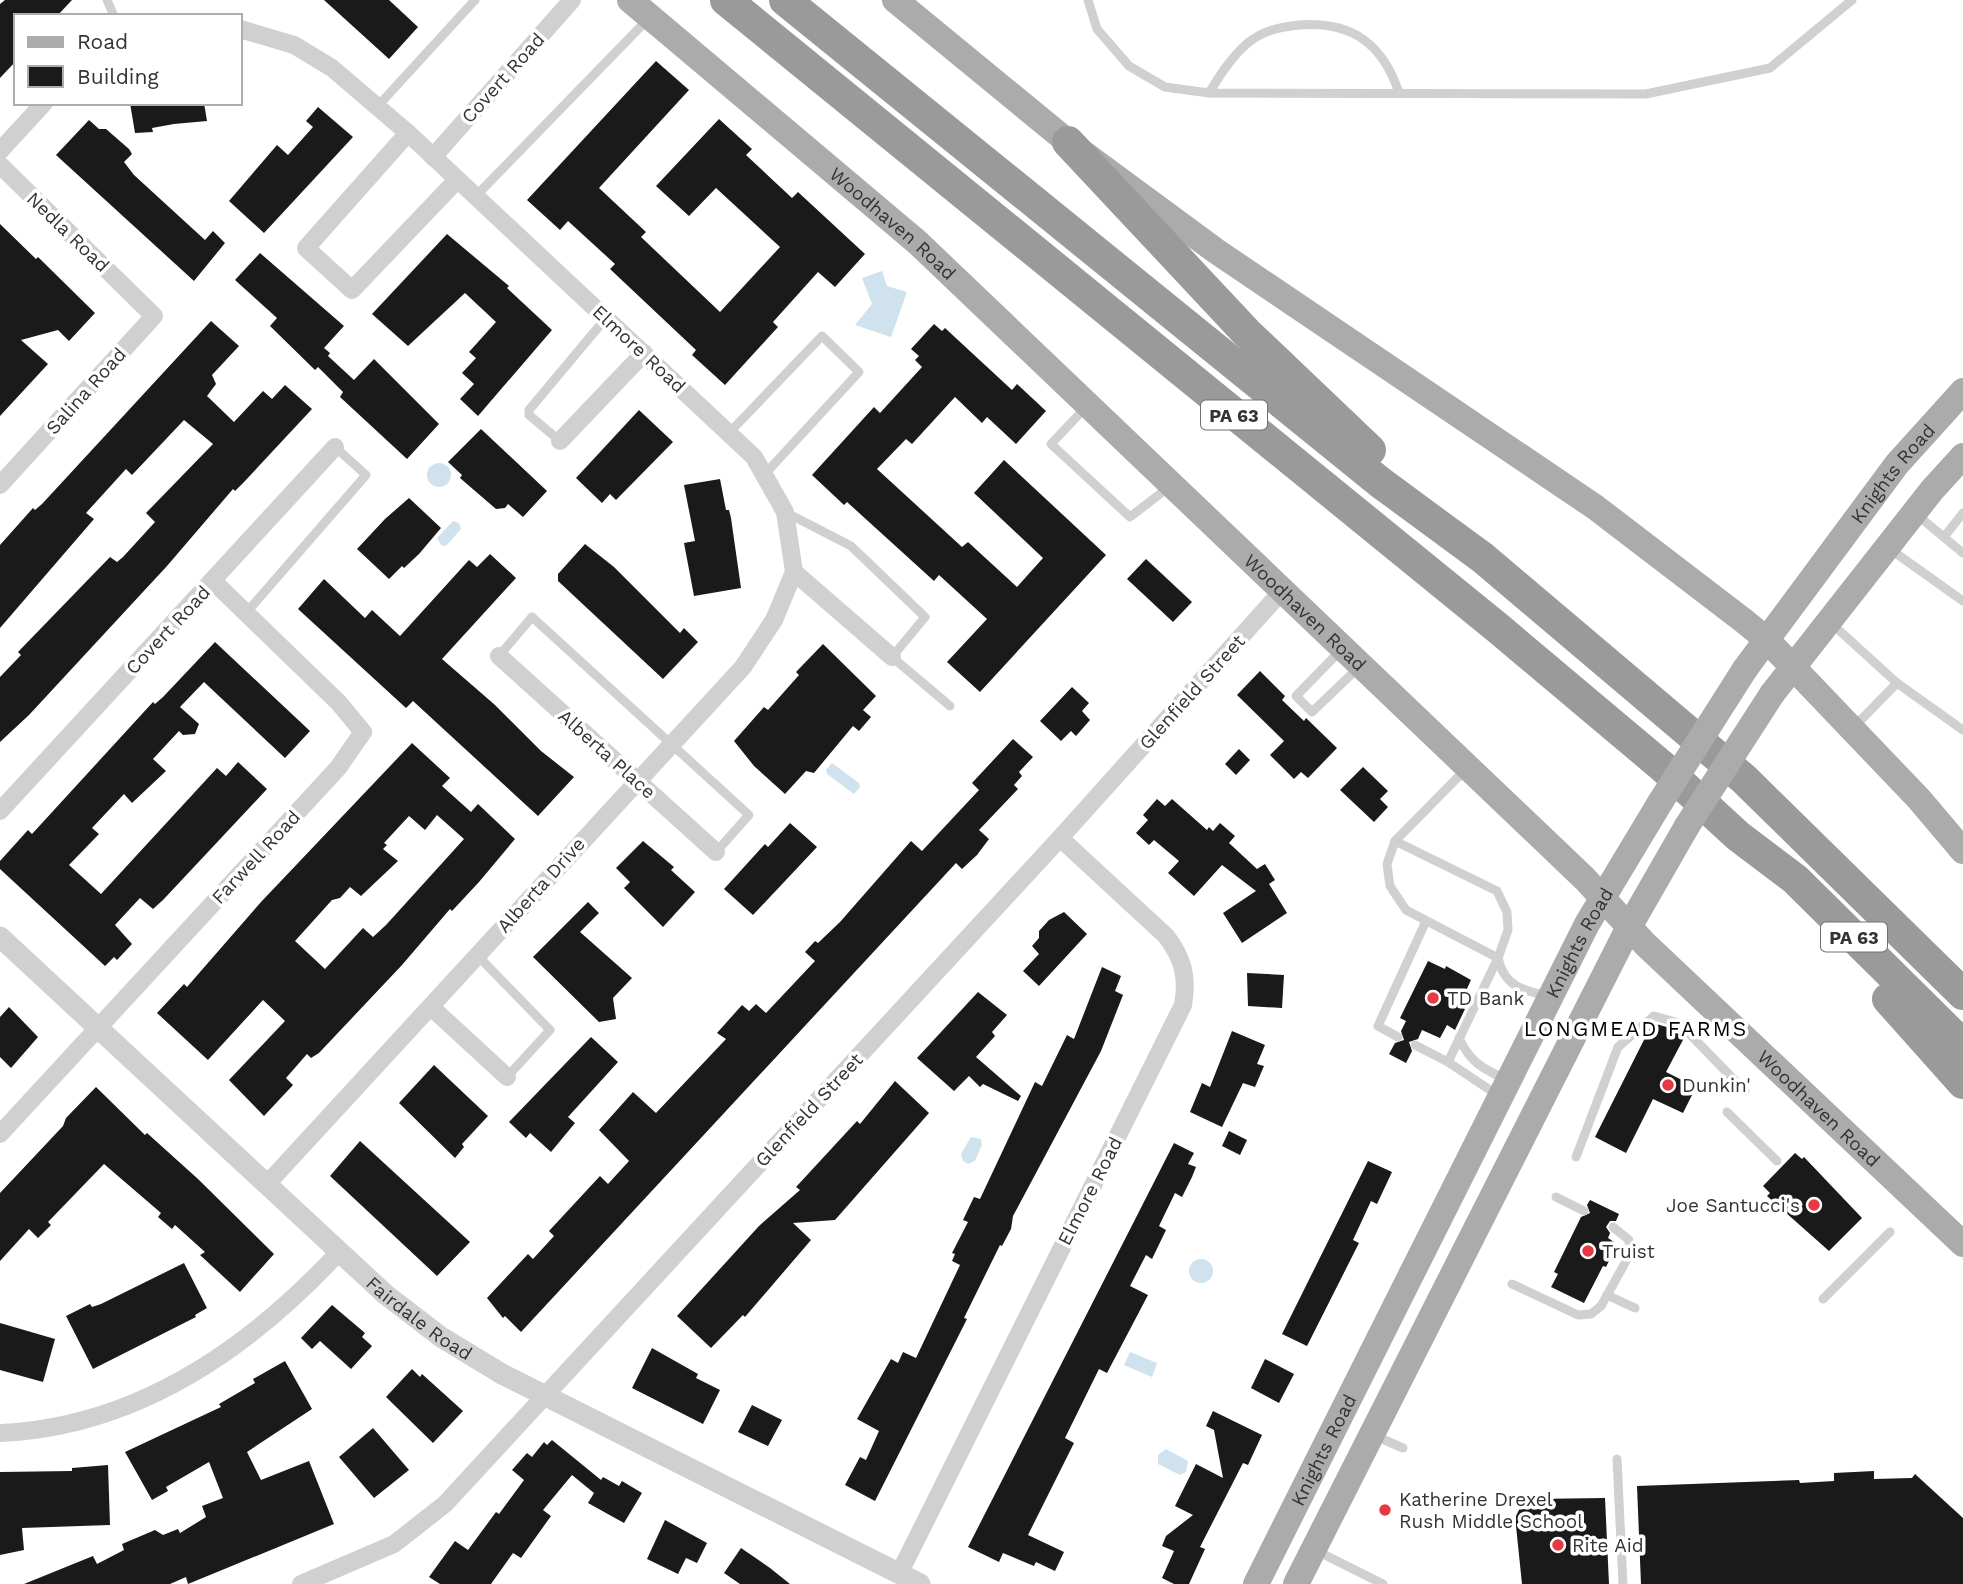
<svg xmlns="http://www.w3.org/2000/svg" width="1963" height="1584" font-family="'Work Sans',sans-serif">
<rect width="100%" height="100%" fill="#fff"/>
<!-- water -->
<g fill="#cfe2ee">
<path d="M882,271L887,286L907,292L891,337L855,325L872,304L862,278Z"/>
<circle cx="439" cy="475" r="12"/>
<path d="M453,521L459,523L461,529L447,545L442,546L437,538Z"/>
<path d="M832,763L859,783L860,787L854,794L827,774L826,770Z"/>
<path d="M971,1137L981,1139L982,1145L975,1161L968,1164L963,1161L961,1154Z"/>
<circle cx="1201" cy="1271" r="12"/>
<path d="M1130,1352L1157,1363L1152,1377L1124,1365Z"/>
<path d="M1166,1449L1188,1461L1186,1472L1180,1475L1158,1464V1455Z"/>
</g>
<!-- building -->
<g fill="#1a1a1a" fill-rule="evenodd">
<path d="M5,0H72L57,16H16V61L0,78V4Z"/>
<path d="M324,0H389L418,27L389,59Z"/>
<path d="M656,61L689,90L599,188L646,232L641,237L720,312L780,247L716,188L689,216L656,186L719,119L752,149L746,155L792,198L798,192L865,254L835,287L818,272L773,322L778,327L725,385L692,355L696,350L610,269L615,264L568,221L560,230L527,200Z"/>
<path d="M130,103H204L207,121L174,124L152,128L153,132L135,133Z"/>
<path d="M318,107L353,137L264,233L229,201L277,145L288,155L313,127L306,121Z"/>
<path d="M89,120L99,129H106L129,149L132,154L124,162L134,175L205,240L213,231L225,243L194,281L56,155Z"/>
<path d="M0,224L36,259L38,257L95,313L69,341L58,330L21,340L48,364L0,416Z"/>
<path d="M447,234L509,286L507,288L552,330L478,416L460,399L474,384L462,373L476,358L469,352L496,322L465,293L408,346L372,314Z"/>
<path d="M260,253L344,326L324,348L330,353L328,356L354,380L374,359L439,424L407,459L340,397L343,392L318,367L315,370L270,326L277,318L235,280Z"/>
<path d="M211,321L239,346L212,375L216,384L207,396L234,422L263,391L272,399L285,385L312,409L245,481L235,491L233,489L167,566L29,715L0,742V677L21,655L18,652L110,557L117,562L123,557L155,522L146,513L213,444L184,420L132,475L126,469L86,513L94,519L0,628V545L33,508L35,510L42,504Z"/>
<path d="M934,324L942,331L945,328L1012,390L1017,384L1046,411L1016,444L987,417L982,423L955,397L912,444L906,439L877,469L962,547L968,542L1017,587L1043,558L974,493L1004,460L1106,555L980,692L947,662L987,619L939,575L934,581L847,502L844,505L812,475L874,407L880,413L922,367L915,360L919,356L911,349Z"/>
<path d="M639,410L673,442L616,500L610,494L602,503L576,478Z"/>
<path d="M481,429L547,491L523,517L508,504L505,508L496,509L460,478L462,475L448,462Z"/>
<path d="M720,479L726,510H729L731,518L741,588L694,596L684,543L695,541L684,485Z"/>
<path d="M409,498L441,528L419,554L404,568L402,566L389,579L357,549L385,519Z"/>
<path d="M585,544L614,567L680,633L684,628L698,642L663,679L558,581V574Z"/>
<path d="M490,554L516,578L442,659L495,705L541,751L574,777L538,816L413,701L406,708L298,609L324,579L365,618L372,610L400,636L469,560L477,567Z"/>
<path d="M1146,559L1192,602L1173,622L1127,579Z"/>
<path d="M215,642L310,731L285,758L204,682L180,707L199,724L195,734L183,735L179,731L153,759L166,771L132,803L124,794L92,828L99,834L69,865L101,894L217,768L226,776L238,762L267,789L163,900L153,909L140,898L115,925L132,944L117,960L114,957L105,966L0,869V861L28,830L32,834L153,702L155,704L163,697Z"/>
<path d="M823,644L876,696L863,710L871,717L859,731L853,726L814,773L806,771L785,794L754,766L734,741L764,707L768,710L799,675L796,672Z"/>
<path d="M1260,671L1285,696L1282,700L1304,721L1306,718L1337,748L1308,778L1301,772L1294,779L1270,755L1284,741L1237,695Z"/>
<path d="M1072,687L1089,703L1082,711L1090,720L1076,736L1071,731L1061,741L1040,721Z"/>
<path d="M1013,739L1033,757L1019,772L1022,776L1014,785L1018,789L979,830L989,839L977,855L962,869L956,863L521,1332L505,1316L503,1318L487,1298L528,1254L533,1259L554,1236L549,1231L600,1176L608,1184L629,1161L599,1130L633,1092L656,1113L726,1039L717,1033L742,1005L749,1011L756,1004L766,1013L815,961L805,952L815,941L818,943L840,922L911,841L922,851L979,790L972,783Z"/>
<path d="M412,743L450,778L442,786L471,812L478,804L515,839L479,882L452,911L450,909L402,965L319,1053L311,1058L307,1054L286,1078L293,1085L264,1116L229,1080L285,1021L263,1000L208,1060L157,1013L184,984L187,987L261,902ZM437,815L464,839L386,925L373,937L363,928L325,969L295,941L332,900L340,898L350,887L361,896L398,861L383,849L387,845L384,843L409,816L425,830Z"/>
<path d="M1239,749L1250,760L1236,775L1225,764Z"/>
<path d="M1363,767L1388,791L1380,799L1388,807L1374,822L1340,790Z"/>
<path d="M1157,799L1165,806L1172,799L1207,830L1209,827L1213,831L1220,823L1235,836L1229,843L1257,869L1265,864L1275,880L1269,884L1287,913L1242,943L1223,913L1256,891L1222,865L1194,896L1168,873L1179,861L1154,840L1149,845L1136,833L1148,820L1143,815Z"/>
<path d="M790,823L817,847L753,915L724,889L765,844L768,847Z"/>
<path d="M643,841L674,867L671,870L695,892L663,927L624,888L630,882L616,868Z"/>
<path d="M588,902L599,913L580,932L632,978L613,998L616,1019L599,1022L533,957Z"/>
<path d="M1064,912L1087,934L1039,986L1023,971L1039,954L1032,946L1039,938V931L1049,920Z"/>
<path d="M1428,961L1445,969L1446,966L1471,980L1459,1006L1465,1009L1455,1030L1447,1025L1440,1038L1422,1030L1418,1039L1409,1042L1412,1051L1406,1063L1389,1054L1395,1043L1404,1040L1401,1031L1406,1021L1400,1018Z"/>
<path d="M1102,967L1121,976L1115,991L1123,995L1101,1051L1013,1216L1011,1229L1002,1246L1000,1245L964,1318L967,1319L875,1501L845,1485L860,1457L866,1460L879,1431L857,1419L891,1359L898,1363L903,1352L916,1358L960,1265L952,1261L955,1254L952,1253L968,1222L963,1220L974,1197L980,1199L1035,1082L1042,1086L1067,1035L1074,1039Z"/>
<path d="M1247,973L1284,975L1282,1008L1248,1006Z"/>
<path d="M978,992L1007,1015L992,1032L995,1036L976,1057L1021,1096L1018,1101L983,1084L980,1087L969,1076L954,1091L917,1058Z"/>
<path d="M9,1007L38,1037L11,1068L0,1057V1017Z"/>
<path d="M1656,1024L1670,1028L1684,1038L1666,1072L1690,1084L1688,1088L1694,1091L1683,1113L1653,1099L1626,1153L1595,1137L1650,1028Z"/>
<path d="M1232,1031L1265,1045L1257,1064L1264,1066L1255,1087L1243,1083L1222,1127L1190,1112L1202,1083L1210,1087Z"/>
<path d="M591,1037L618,1062L568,1117L575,1123L551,1152L530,1133L526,1138L509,1122Z"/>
<path d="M434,1065L488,1116L462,1144L464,1147L455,1158L399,1103Z"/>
<path d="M895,1081L929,1113L835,1220L793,1223L811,1240L745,1317L743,1315L711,1348L677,1316L759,1226L800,1190L796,1187L857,1121L860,1124Z"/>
<path d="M96,1087L145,1135L147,1133L198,1179L274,1254L240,1292L200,1255L205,1252L175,1225L172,1229L158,1217L161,1213L104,1164L48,1222L51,1225L38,1238L29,1229L0,1261V1193L63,1126L66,1118Z"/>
<path d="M1229,1131L1247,1140L1240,1155L1222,1146Z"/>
<path d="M360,1141L470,1242L437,1276L330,1176Z"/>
<path d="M1174,1143L1194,1153L1188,1164L1196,1167L1192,1177L1182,1197L1175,1193L1159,1226L1166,1230L1152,1259L1146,1255L1130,1286L1148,1295L1107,1373L1099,1369L1065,1438L1074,1443L1028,1535L1064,1552L1055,1571L1036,1562L1034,1566L1003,1553L999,1562L968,1547Z"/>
<path d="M1795,1153L1802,1159L1804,1157L1862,1218L1829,1251L1767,1196L1770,1193L1763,1186Z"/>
<path d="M1368,1161L1392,1172L1377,1204L1371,1201L1353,1240L1359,1243L1307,1346L1282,1334Z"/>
<path d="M1590,1200L1619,1214L1616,1221H1610L1606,1227L1610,1233L1608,1238L1614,1242L1611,1250L1614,1251L1606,1267L1603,1266L1584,1303L1551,1287L1558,1274L1554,1272L1581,1217L1590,1213L1587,1205Z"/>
<path d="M184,1263L207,1308L195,1315L196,1317L93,1369L66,1316L90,1304L92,1307L101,1304Z"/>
<path d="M332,1305L365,1333L362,1337L372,1346L351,1369L320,1341L312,1349L301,1338Z"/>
<path d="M0,1323L55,1339L43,1382L0,1370Z"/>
<path d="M652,1348L698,1374L696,1378L720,1390L703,1424L632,1388Z"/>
<path d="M1265,1359L1294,1374L1279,1403L1251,1388Z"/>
<path d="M285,1361L312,1409L247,1452L261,1480L309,1461L334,1524L188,1584L186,1577L170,1584H24L93,1556L97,1564L124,1550L122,1544L155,1530L163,1535L178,1529L180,1533L206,1517L202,1506L223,1498L209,1462L166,1487L168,1491L152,1500L125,1452L221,1407L219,1404L255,1383L253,1379Z"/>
<path d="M412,1369L420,1377L422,1374L463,1411L433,1443L386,1397Z"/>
<path d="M752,1405L782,1420L768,1446L738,1432Z"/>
<path d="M1213,1411L1262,1435L1248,1465L1243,1463L1200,1547L1205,1549L1189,1584H1174L1162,1578L1174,1551L1162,1546L1166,1536L1193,1515L1175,1506L1196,1464L1223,1478L1214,1430L1206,1426Z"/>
<path d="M373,1428L409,1470L374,1498L339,1457Z"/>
<path d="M552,1440L601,1480L603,1477L619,1486L622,1481L642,1493L624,1523L588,1503L594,1493L572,1475L543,1510L551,1516L521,1558L513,1553L491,1584H440L429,1577L455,1541L468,1550L496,1512L499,1514L524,1480L512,1470L527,1453L532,1457L544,1442L547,1445Z"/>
<path d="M108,1465L110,1525L22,1528L24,1550L0,1555V1472L72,1471V1468Z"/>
<path d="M1874,1471V1479L1912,1478L1915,1474L1963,1518V1584H1641L1637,1486L1799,1480L1800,1483L1834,1481V1473Z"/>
<path d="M1605,1498L1609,1584H1522L1516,1526V1516L1522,1504L1532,1499Z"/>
<path d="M665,1520L707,1543L697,1563L686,1558L678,1574L647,1559Z"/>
<path d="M741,1548L770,1568L790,1584H740L724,1573Z"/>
</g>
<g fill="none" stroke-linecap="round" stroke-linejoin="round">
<!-- service -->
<g stroke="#d0d0d0" stroke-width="9">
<path d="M107,0L114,16"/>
<path d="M1088,0L1097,29L1129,66L1165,87L1209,93L1646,94L1770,68L1852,0"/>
<path d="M1209,93C1220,75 1232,56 1249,42C1264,30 1281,27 1299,25C1352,21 1383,44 1399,93"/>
<path d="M377,107L475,0"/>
<path d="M474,198L649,18"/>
<path d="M1086,407L1051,444L1130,517L1169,487"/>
<path d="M729,433L822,336L859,372L765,474"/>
<path d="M560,441L529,415V410L606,318"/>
<path d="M785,512L851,546L925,617L892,657L950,706"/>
<path d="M1916,514L1963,553"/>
<path d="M1944,537L1963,513"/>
<path d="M1890,549L1963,601"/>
<path d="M246,613L366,475L335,447"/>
<path d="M1831,623L1897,683"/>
<path d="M1341,650L1296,696L1312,712L1358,668"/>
<path d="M499,656L532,617L749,815L716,852"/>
<path d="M1853,728L1897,683L1963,730"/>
<path d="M1466,769L1395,841L1387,864L1390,886L1406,910L1498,958C1504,986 1523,991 1549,996"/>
<path d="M1395,841L1497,891L1507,912L1508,930L1498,958L1448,1062"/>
<path d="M477,955L550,1030L507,1077"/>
<path d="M1398,1037L1378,1026L1426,921"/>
<path d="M1459,1038C1470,1062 1483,1069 1507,1080"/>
<path d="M1415,1045L1448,1062L1499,1096"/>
<path d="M1727,1112L1777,1161"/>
<path d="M1576,1157L1618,1047L1654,1016L1679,1023L1745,1091"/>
<path d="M1556,1197L1584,1211"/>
<path d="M1512,1284L1578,1315L1591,1314L1601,1306L1630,1254L1629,1240L1613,1227"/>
<path d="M1607,1295L1635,1308"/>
<path d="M1823,1299L1890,1232"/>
<path d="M1373,1435L1403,1448"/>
<path d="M1617,1459L1623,1584"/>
<path d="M1315,1550L1383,1584"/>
</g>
<!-- minor -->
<g stroke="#d0d0d0" stroke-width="18">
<path d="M240,29L294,45L332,68L408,133L754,457L785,512L794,572"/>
<path d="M408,133L306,248L352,290L456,181"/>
<path d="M0,151L44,103"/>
<path d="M433,157L572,0"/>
<path d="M0,165L154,316L0,485"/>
<path d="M560,441L644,353"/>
<path d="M794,572L892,657"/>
<path d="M499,656L716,852"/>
<path d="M0,811L335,447"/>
<path d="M431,1007L507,1077"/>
<path d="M0,1134L338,768L363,732L339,703L213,581"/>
<path d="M267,1184L743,667L774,620L794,572"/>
<path d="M0,1433C136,1427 249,1349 339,1252"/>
<path d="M899,1574L1183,1005C1188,977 1183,958 1166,936L1060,838"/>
<path d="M301,1584L394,1544L445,1504L1060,838L1282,591"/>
</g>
<!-- tertiary -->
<path stroke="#d0d0d0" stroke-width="21" id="s1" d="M0,937L385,1294L441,1337L502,1374L920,1584"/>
<!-- primary -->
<g stroke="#ababab" stroke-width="26">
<path id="s2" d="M630,0L917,242L1585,879L1645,944L1963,1244"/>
<path d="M895,0L1068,142L1216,251L1595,507L1744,621L1766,639L1919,799L1963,851"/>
<path id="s3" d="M1745,669L1897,464L1963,391"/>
<path d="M1772,694L1932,490L1963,456"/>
<path id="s4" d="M1256,1584L1587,924L1661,801"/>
<path d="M1296,1584L1629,927L1687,826"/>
</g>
<!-- motorway -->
<g stroke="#9a9a9a" stroke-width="32">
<path d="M726,0L1499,629L1663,767L1738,836L1795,879L1963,1045"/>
<path d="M785,0L1381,483L1483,558L1744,779L1963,994"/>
<path d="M1068,142L1246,332L1370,450"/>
<path d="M1888,999L1963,1083"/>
</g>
<!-- primary-bridge -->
<g stroke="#ababab" stroke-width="26">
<path d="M1661,801L1745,669"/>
<path d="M1687,826L1772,694"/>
</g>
</g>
<!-- markers -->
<g fill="#e63946" stroke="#fff" stroke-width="2.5">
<circle cx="1433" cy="998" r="7"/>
<circle cx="1668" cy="1085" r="7"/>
<circle cx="1814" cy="1205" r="7"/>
<circle cx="1588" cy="1251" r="7"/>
<circle cx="1385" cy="1510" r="7"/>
<circle cx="1558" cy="1545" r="7"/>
</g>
<g text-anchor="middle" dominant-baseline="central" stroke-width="7" stroke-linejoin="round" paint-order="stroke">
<!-- shield labels -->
<g fill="#fff" stroke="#707070" stroke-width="2">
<rect x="1201" y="400.5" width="66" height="29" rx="5"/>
<rect x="1821" y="922.5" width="66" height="29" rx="5"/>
</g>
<g font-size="18" font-weight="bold" fill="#333">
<text x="1234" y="415">PA 63</text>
<text x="1854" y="937">PA 63</text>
</g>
<!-- street labels -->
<g font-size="19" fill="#333" stroke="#fff">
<text transform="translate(503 78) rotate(-48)">Covert Road</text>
<text stroke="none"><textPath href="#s2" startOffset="345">Woodhaven Road</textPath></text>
<text transform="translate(68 232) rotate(44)">Nedla Road</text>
<text transform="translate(639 349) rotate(43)">Elmore Road</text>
<text transform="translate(86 391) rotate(-48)">Salina Road</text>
<text stroke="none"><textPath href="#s3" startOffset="245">Knights Road</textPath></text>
<text stroke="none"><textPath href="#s2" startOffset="912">Woodhaven Road</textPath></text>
<text transform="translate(168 630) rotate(-47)">Covert Road</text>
<text transform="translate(1192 692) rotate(-48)">Glenfield Street</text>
<text transform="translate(607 754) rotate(42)">Alberta Place</text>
<text transform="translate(256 857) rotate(-47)">Farwell Road</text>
<text transform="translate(541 885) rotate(-48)">Alberta Drive</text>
<text stroke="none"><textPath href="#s4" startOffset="718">Knights Road</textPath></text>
<text stroke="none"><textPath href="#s2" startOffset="1626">Woodhaven Road</textPath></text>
<text transform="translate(809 1110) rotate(-47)">Glenfield Street</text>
<text transform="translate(1090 1191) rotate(-63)">Elmore Road</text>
<text stroke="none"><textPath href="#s1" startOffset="567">Fairdale Road</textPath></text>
<text stroke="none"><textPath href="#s4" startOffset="150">Knights Road</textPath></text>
</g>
<!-- poi labels -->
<g font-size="19" fill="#333" stroke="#fff" text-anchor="start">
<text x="1447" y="998">TD Bank</text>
<text x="1682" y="1085">Dunkin'</text>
<text x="1800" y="1205" text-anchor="end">Joe Santucci's</text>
<text x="1602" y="1251">Truist</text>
<text x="1399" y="1499">Katherine Drexel<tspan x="1399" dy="22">Rush Middle School</tspan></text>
<text x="1572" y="1545">Rite Aid</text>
</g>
<!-- neighbourhood labels -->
<g font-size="21" letter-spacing="2" fill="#000" stroke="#fff">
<text x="1636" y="1028">LONGMEAD FARMS</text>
</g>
</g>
<!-- legend -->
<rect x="14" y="14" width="228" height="91" fill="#ffffff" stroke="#adadad" stroke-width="2"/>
<rect x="28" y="37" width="35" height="10" fill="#ababab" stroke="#adadad" stroke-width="2"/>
<text x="77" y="49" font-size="21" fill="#333333">Road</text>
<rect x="28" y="66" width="35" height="21" fill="#1a1a1a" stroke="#adadad" stroke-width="2"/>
<text x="77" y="84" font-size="21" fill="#333333">Building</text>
</svg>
